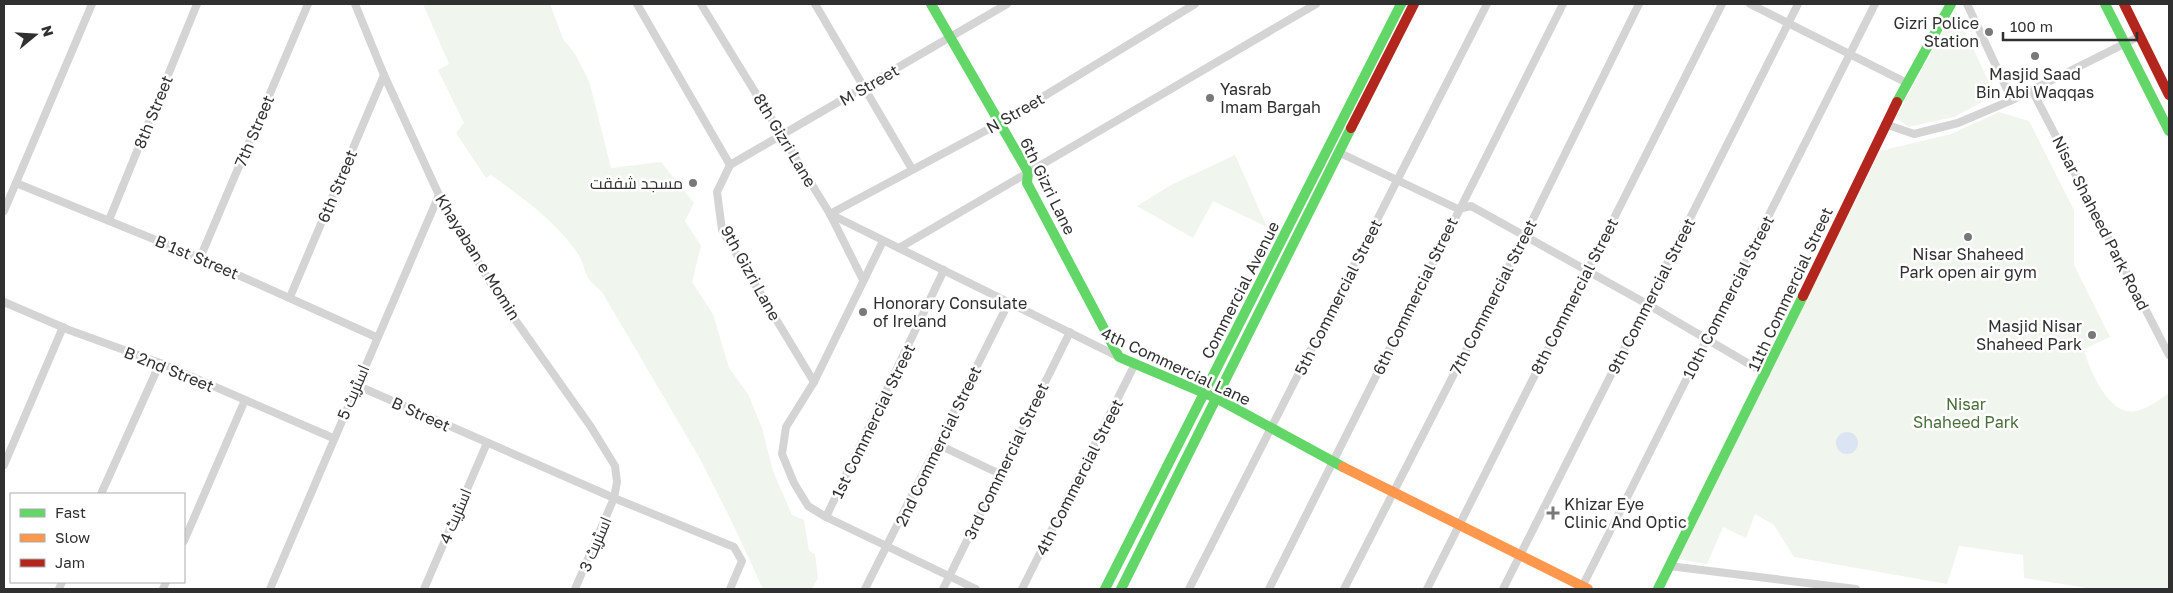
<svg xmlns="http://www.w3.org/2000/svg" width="2173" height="593" font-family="'Golos Text',Cairo,sans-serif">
<rect width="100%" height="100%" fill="#fff"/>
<!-- green -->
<g fill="#f0f5ed">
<path d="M423,4H550L563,39L575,54L589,81L611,168L661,162L694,203L685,221L701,246L692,282L713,314L729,368L748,394L762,428L773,471L792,515L804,520L809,551L815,554L818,578L812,589H763L731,520L699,457L602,292C598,288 591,283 588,278C582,265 583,259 573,247C551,218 520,196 491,175L486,178L456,133L464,123L438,70L449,64Z"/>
<path d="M1955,10L1995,95L1954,117L1908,127L1896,117Z"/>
<path d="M1999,112L2029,121L2074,210V265L2110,337L2084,349C2088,367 2106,408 2127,411C2142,414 2157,401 2169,393V589H2093L2024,578L2023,555L1959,546L1947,584L1794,557L1774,525L1755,514L1746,538L1723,527L1707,564L1678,559L1880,151L1951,134Z"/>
<path d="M1235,155L1267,227L1213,201L1193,238L1137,206L1173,184Z"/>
</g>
<!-- water -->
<circle fill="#dae4f3" cx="1847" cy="443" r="11"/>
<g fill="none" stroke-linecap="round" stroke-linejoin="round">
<!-- street -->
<g stroke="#d4d4d4" stroke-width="8">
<path d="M355,4L384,75L439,195L497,294L591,427L615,466L617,482L614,498L575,589"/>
<path d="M637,4L730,165"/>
<path d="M701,4L830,214L863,280"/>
<path d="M815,4L912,169"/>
<path d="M1750,4L1907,83"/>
<path d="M1967,4L2012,100"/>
<path d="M2032,90L2169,355"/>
<path d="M1885,124L1914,134L1958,123L2012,100L2140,36"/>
<path d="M1338,152L1458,209L1471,206L1647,304L1766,374"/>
<path d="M730,165L1007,4"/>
<path d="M730,165L717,192L722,230L814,382"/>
<path d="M16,183L200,258L376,337"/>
<path d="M4,211L92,4"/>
<path d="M830,214L1000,123L1195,4"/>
<path d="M830,214L1119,357"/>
<path d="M109,220L197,4"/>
<path d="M883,241L814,382L786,427L782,454L794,483L808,506L826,517L976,589"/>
<path d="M899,248L1316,4"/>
<path d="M200,258L308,4"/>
<path d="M290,297L384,75"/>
<path d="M4,302L69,330L160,363L333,438"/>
<path d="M356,385L614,498L734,547L742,561L730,589"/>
<path d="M939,445L1000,474"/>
<path d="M4,465L63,327"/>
<path d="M101,494L160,363"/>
<path d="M826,517L944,270"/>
<path d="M184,541L245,400"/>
<path d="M1669,566L1856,589"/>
<path d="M59,589L62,582"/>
<path d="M163,589L166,582"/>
<path d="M270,589L439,195"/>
<path d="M424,589L487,443"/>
<path d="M865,589L1009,302"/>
<path d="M943,589L1070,332"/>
<path d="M1022,589L1135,364"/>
<path d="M1189,589L1487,4"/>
<path d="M1269,589L1563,4"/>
<path d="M1344,589L1524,237L1639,4"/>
<path d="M1427,589L1722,4"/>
<path d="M1503,589L1798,4"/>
<path d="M1581,589L1875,4"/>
</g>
<!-- fast -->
<g stroke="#63d668" stroke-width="10">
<path d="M931,4L1028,172L1027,183L1119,357L1218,399L1343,467"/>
<path d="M2105,4L2169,131"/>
<path d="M1897,102L1951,4"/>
<path d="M1105,589L1401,4"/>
<path d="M1121,589L1351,128"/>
<path d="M1658,589L1803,296"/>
</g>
<!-- slow -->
<path stroke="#ff974d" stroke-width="10" d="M1343,467L1588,589"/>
<!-- jam -->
<g stroke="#b3261e" stroke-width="10">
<path d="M2124,4L2169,95"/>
<path d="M1351,128L1414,4"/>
<path d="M1803,296L1897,102"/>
</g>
</g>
<!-- markers -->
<g fill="#787878" stroke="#fff" stroke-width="2">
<circle cx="1989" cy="32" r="5"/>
<circle cx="2035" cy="56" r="5"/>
<circle cx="1210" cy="98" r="5"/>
<circle cx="693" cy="183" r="5"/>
<circle cx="1968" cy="237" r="5"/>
<circle cx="863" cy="312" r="5"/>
<circle cx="2092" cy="335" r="5"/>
<path d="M1550.5 505.5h5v5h5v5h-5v5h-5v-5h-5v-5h5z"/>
</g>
<g text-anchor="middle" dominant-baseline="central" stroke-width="5" stroke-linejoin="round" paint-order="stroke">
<!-- poi labels -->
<g font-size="16" fill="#303030" stroke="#fff" text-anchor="end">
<text x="1979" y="23">Gizri Police<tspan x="1979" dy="18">Station</tspan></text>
<text x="2035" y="74" text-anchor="middle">Masjid Saad<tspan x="2035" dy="18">Bin Abi Waqqas</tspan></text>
<text x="1220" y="89" text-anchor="start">Yasrab<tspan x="1220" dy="18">Imam Bargah</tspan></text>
<text x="683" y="183">مسجد شفقت</text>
<text x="1968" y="254" text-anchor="middle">Nisar Shaheed<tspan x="1968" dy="18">Park open air gym</tspan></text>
<text x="873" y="303" text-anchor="start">Honorary Consulate<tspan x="873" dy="18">of Ireland</tspan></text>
<text x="2082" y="326">Masjid Nisar<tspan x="2082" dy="18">Shaheed Park</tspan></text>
<text x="1564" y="504" text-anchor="start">Khizar Eye<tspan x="1564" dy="18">Clinic And Optic</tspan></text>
</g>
<!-- street labels -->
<g font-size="16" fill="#303030" stroke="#fff">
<text transform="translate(869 85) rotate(-30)">M Street</text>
<text transform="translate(153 112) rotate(-68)">8th Street</text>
<text transform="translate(1015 113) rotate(-30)">N Street</text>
<text transform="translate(254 131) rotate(-67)">7th Street</text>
<text transform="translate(785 140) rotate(59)">8th Gizri Lane</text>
<text transform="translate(337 186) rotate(-67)">6th Street</text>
<text transform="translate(1048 186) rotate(64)">6th Gizri Lane</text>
<text transform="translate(2101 223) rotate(63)">Nisar Shaheed Park Road</text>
<text transform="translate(197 257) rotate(23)">B 1st Street</text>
<text transform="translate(478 257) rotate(58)">Khayaban e Momin</text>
<text transform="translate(751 273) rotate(61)">9th Gizri Lane</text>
<text transform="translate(1790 289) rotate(-65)">11th Commercial Street</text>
<text transform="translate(1240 290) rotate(-63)">Commercial Avenue</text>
<text transform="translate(1415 296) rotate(-64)">6th Commercial Street</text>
<text transform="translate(1574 296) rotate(-63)">8th Commercial Street</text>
<text transform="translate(1651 296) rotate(-63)">9th Commercial Street</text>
<text transform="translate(1338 297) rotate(-63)">5th Commercial Street</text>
<text transform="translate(1493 297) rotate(-63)">7th Commercial Street</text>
<text transform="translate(1728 297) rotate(-63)">10th Commercial Street</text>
<text transform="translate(1176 366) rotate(25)">4th Commercial Lane</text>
<text transform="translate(169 369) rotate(22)">B 2nd Street</text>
<text transform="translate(353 392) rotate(-67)">اسٹریٹ 5</text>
<text transform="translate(421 414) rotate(24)">B Street</text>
<text transform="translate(873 421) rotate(-64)">1st Commercial Street</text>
<text transform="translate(938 446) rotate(-64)">2nd Commercial Street</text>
<text transform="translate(1006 461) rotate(-64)">3rd Commercial Street</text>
<text transform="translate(1079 477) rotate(-63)">4th Commercial Street</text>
<text transform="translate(455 516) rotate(-67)">اسٹریٹ 4</text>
<text transform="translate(595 544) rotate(-67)">اسٹریٹ 3</text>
</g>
<!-- park labels -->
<g font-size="16" fill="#4a6e3b" stroke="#fff">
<text x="1966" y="404">Nisar<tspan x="1966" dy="18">Shaheed Park</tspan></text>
</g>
</g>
<!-- border -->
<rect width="2173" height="593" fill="none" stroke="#303030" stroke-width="10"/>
<!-- legend -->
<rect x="10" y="493" width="175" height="90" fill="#ffffff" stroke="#acacac"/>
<rect x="20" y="509" width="25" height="8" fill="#63d668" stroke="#acacac"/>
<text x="55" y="518" font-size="15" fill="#303030">Fast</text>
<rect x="20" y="534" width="25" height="8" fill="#ff974d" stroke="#acacac"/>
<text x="55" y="543" font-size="15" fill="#303030">Slow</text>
<rect x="20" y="559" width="25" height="8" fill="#b3261e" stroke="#acacac"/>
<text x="55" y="568" font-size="15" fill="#303030">Jam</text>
<!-- north arrow -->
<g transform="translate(35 35) rotate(72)" stroke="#ffffff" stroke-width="4" paint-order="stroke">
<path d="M0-4L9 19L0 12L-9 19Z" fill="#303030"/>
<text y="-8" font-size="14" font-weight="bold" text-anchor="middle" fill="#303030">N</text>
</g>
<!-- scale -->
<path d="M2003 32v8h134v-8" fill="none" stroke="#303030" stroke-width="2.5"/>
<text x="2010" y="32" font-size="15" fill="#303030" stroke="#ffffff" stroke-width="4" paint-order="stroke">100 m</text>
</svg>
